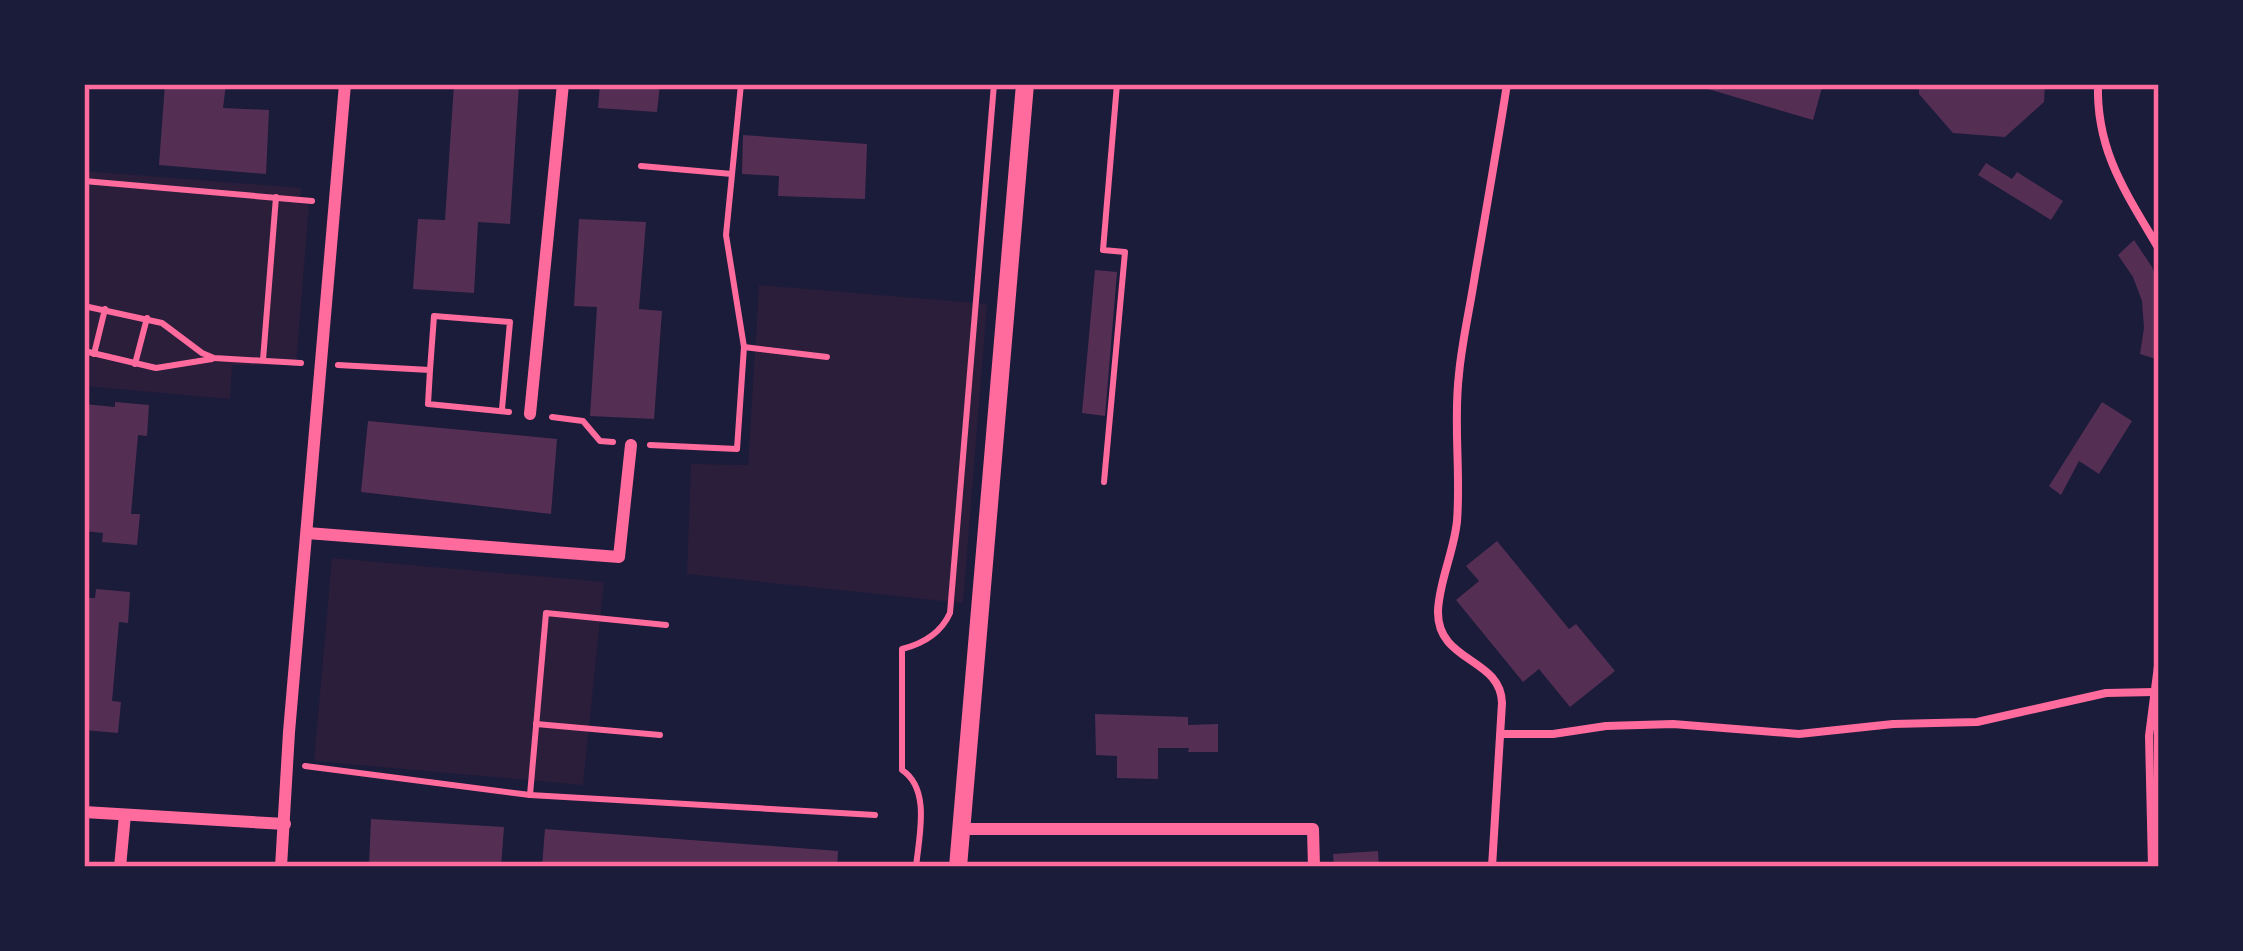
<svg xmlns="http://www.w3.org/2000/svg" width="2243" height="951" font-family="Manrope,sans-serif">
<rect width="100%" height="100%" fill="#1b1b3a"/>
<!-- green -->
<g fill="#2a1e3b">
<path d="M84,171L301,188L300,203L309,205L296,365H232L230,399L84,386Z"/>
<path d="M759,285L987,304L963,603L687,574L691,464L748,465Z"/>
<path d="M332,558L604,582L583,785L314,761Z"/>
</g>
<!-- building -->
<g fill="#542f53">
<path d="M165,84H226L223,108L269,110L266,174L159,165Z"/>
<path d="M454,84H519L510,224L478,222L474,293L413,289L418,219L445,220Z"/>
<path d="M600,84H660L657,112L598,108Z"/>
<path d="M1709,84H1823L1813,120L1708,89Z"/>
<path d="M1919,84H2045L2044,102L2005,137L1953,133L1919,94Z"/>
<path d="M743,135L867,144L865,199L778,196L779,176L742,174Z"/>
<path d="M1986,163L2012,179L2017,172L2063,201L2051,220L1978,175Z"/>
<path d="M579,219L646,222L639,309L662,311L654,419L590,416L597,307L574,306Z"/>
<path d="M2134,240L2152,267L2159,284V360L2140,354L2144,328L2142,301L2133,277L2118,255Z"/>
<path d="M1095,270L1117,272L1105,416L1082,413Z"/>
<path d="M115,402L149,405L147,436L138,435L131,514H140L137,545L102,542L103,533L84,531V404L115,407Z"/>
<path d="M2102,402L2132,421L2099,474L2079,461L2061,495L2049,486Z"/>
<path d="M368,421L557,439L551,514L361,492Z"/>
<path d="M1497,541L1569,629L1576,624L1615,671L1570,707L1539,669L1523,682L1456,600L1479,581L1466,566Z"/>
<path d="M96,589L130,592L128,623L119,622L112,701L121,702L118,733L84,730V598H95Z"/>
<path d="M1095,714L1188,717V725L1218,724V752H1188L1189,748H1158V779L1117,778V756L1096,755Z"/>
<path d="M371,819L504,827L501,867H369Z"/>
<path d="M545,829L838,851L837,867H542Z"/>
<path d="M1378,851L1379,867H1334L1333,854Z"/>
</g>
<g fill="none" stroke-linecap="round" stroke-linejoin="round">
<!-- path -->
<g stroke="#ff6b9d" stroke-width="6">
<path d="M641,166L732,174"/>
<path d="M84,181L312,201"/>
<path d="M84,306L162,323L202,353L214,358L301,363"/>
<path d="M744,347L827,357"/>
<path d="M84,351L156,368L212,359"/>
<path d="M94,354L105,309"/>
<path d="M263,360L276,197"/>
<path d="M135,364L147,318"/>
<path d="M338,365L430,370L428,404L509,412"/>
<path d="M430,370L434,316L510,322L502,409"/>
<path d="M552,417L583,421L600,441L613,442"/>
<path d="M650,445L737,449L744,347L726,235L741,84"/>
<path d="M1104,482L1125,252L1103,250L1117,84"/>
<path d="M536,724L660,735"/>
<path d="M305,766L530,795L875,815"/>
<path d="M530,795L546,613L666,625"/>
<path d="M916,867C919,836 931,789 902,770V649C922,644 941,633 950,613L994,84"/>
</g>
<!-- service -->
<g stroke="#ff6b9d" stroke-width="8">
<path d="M2098,84C2096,151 2126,193 2159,249"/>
<path d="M1501,734H1553L1606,726L1673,724L1799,734L1893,724L1977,722L2106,693L2154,692"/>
<path d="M1492,867L1502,703C1501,657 1437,663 1438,611C1439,581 1454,552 1457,521C1461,472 1453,423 1459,374C1462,341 1470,308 1475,275C1486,211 1497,148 1507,84"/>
<path d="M2152,867L2149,736L2159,658"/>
</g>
<!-- minor -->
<g stroke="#ff6b9d" stroke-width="12">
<path d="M530,414L563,84"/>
<path d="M307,533L619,557L631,445"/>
<path d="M84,812L285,824"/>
<path d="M961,829H1313L1314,867"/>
<path d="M120,867L125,815"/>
<path d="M281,867L289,732L345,84"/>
</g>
<!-- tertiary -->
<path stroke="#ff6b9d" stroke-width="18" d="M958,867L1025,84"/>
</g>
<!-- border -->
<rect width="2243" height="951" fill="none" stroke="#1b1b3a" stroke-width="174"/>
<rect x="87" y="87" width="2069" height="777" fill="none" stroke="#ff6b9d" stroke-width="4.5"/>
</svg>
